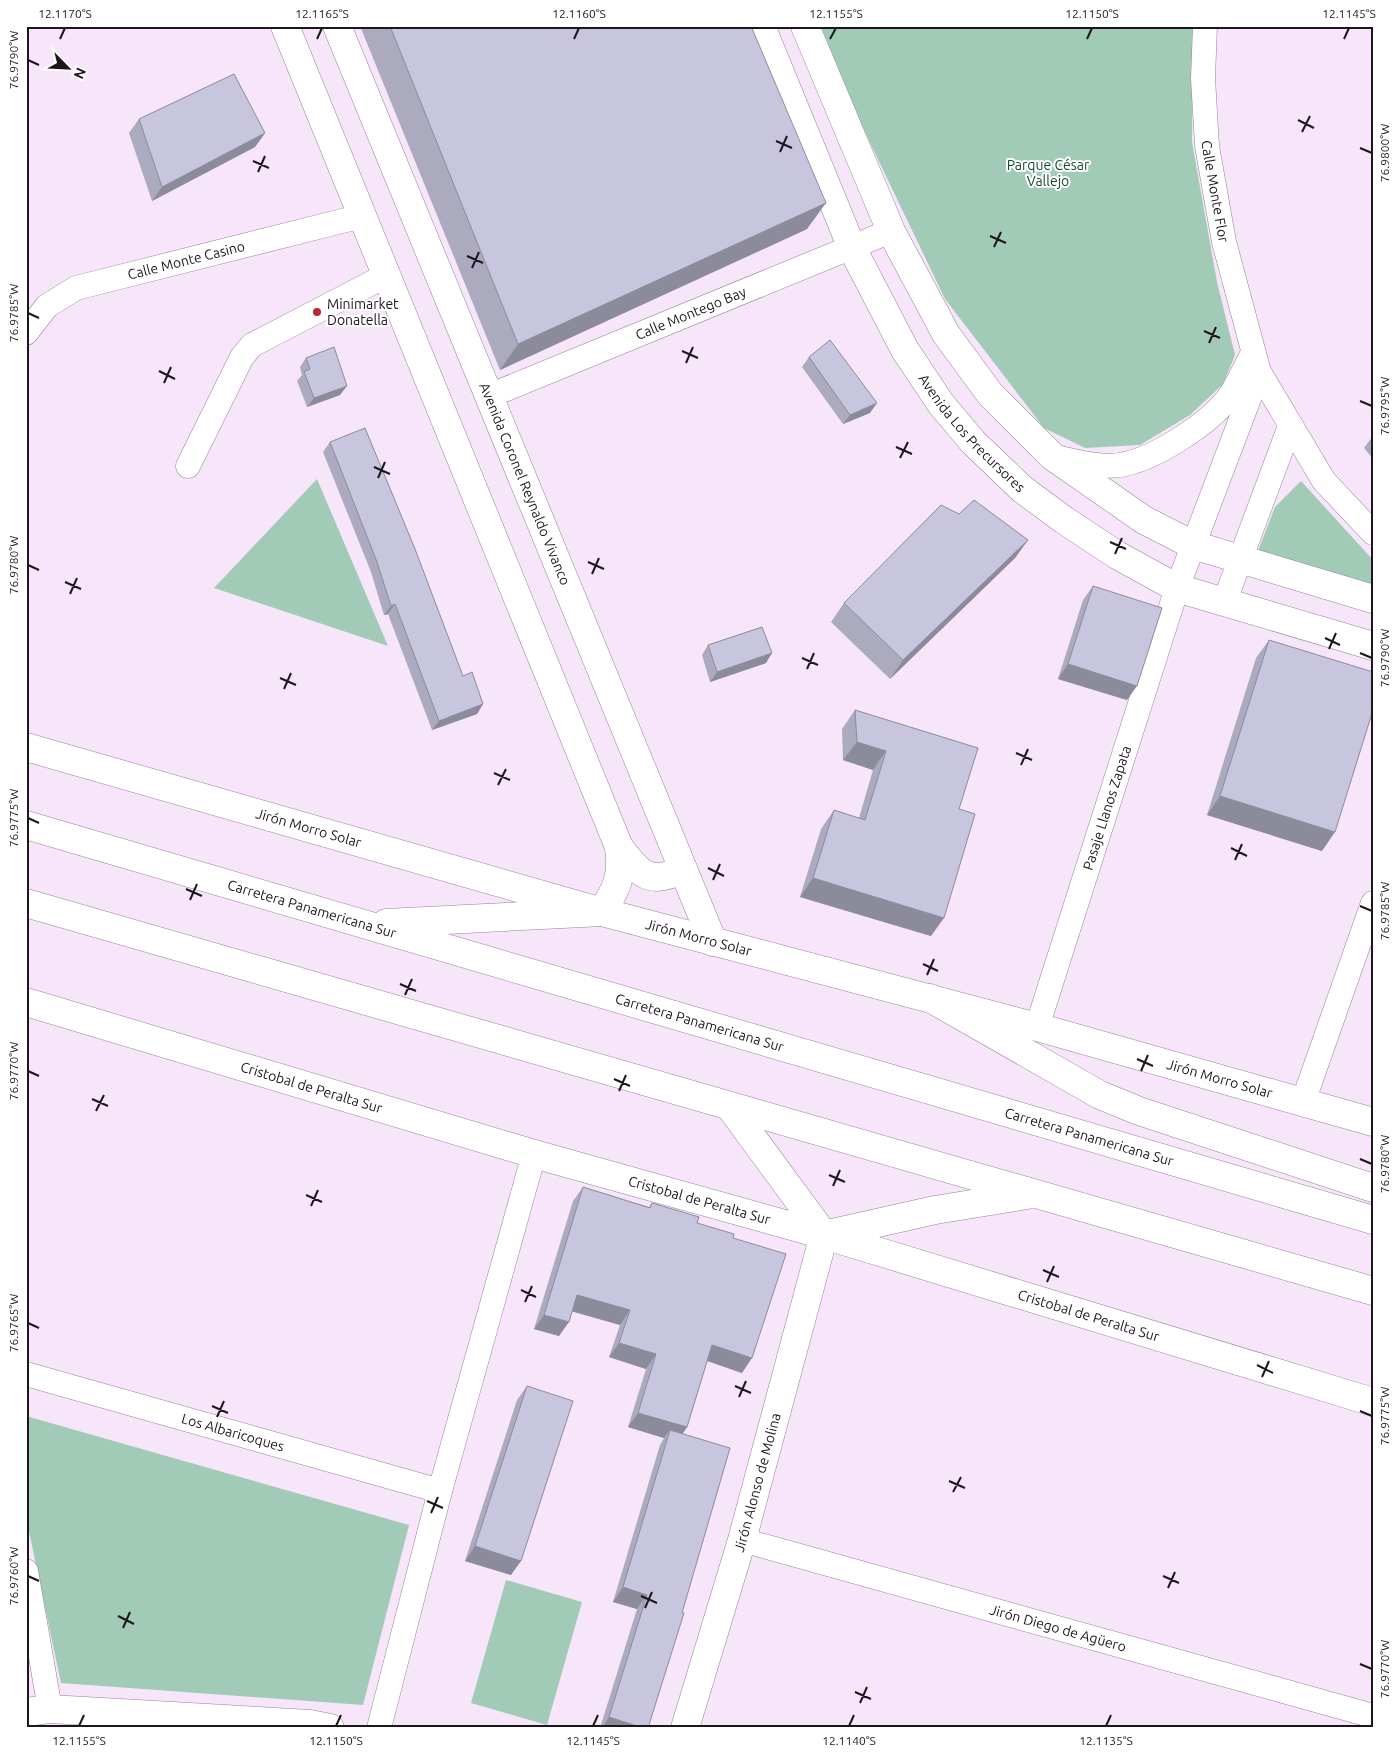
<svg xmlns="http://www.w3.org/2000/svg" width="1399" height="1754" font-family="Ubuntu,sans-serif">
<rect width="100%" height="100%" fill="#f7e5f9"/>
<!-- green -->
<g fill="#a1cbb7">
<path d="M814,26H1193L1192,142L1217,282L1235,355L1223,384L1190,415L1140,445L1085,448L1044,428L945,299Z"/>
<path d="M317,479L388,646L214,588Z"/>
<path d="M1301,481L1373,560V592L1258,551L1275,507Z"/>
<path d="M26,1416L409,1525L363,1705L61,1683L26,1517Z"/>
<path d="M506,1580L582,1602L547,1725L471,1703Z"/>
</g>
<g fill="none" stroke-linecap="round" stroke-linejoin="round">
<!-- street casing -->
<g stroke="#958497" stroke-width="25">
<g id="street">
<path id="s1" d="M1205,26L1203,78L1207,146L1224,242L1259,372L1324,481L1373,533"/>
<path id="s2" d="M26,333L47,306L76,288L362,216"/>
<path id="s3" d="M489,396L891,231"/>
<path d="M1055,457C1075,461 1099,468 1120,465C1153,460 1209,424 1229,397C1238,384 1245,367 1253,353"/>
<path d="M188,466L242,357L252,345L387,275"/>
<path d="M1224,603L1290,426"/>
<path id="s4" d="M1037,1027L1177,588L1259,372"/>
<path d="M1303,1102L1373,903"/>
<path id="s5" d="M26,1374L440,1491"/>
<path id="s6" d="M742,1540L1373,1716"/>
<path d="M26,1571L50,1709"/>
<path d="M379,1728L440,1491L534,1154"/>
</g>
</g>
<!-- secondary casing -->
<g stroke="#958497" stroke-width="29">
<g id="secondary">
<path d="M285,26L619,847C623,876 617,888 602,912"/>
<path id="s7" d="M337,26L713,942"/>
<path id="s8" d="M761,26L852,248L905,350L941,404L973,442L1022,489L1064,520L1117,555L1177,588L1373,646"/>
<path d="M805,26L891,231L946,334L990,394L1052,456L1144,520L1193,545L1373,599"/>
<path id="s9" d="M26,747L602,912L1037,1027L1373,1122"/>
<path d="M619,847C639,873 649,887 683,869"/>
<path id="s10" d="M26,1002L534,1154L824,1235L1373,1402"/>
<path d="M26,1712L50,1709L310,1724L330,1728"/>
<path id="s11" d="M685,1728L742,1540L824,1235"/>
</g>
</g>
<!-- highway casing -->
<g stroke="#958497" stroke-width="29">
<g id="highway">
<path id="s12" d="M26,825L1373,1220"/>
<path d="M26,903L1373,1291"/>
<path d="M386,923L602,912"/>
<path d="M930,998L1100,1095L1139,1111L1373,1188"/>
<path d="M730,1107L824,1235L935,1210L1027,1195"/>
</g>
</g>
<!-- street -->
<use href="#street" stroke="#fff" stroke-width="24"/>
<!-- secondary -->
<use href="#secondary" stroke="#fff" stroke-width="28"/>
<!-- highway -->
<use href="#highway" stroke="#fff" stroke-width="28"/>
</g>
<!-- wall -->
<g fill="#acaabf">
<path d="M360,26H751L807,229L500,370Z"/>
<path d="M139,119L265,133L255,147L152,201L129,133Z"/>
<path d="M809,357L870,413L843,424L802,367Z"/>
<path d="M306,358L340,395L307,407L297,381L302,375L300,367Z"/>
<path d="M1373,436V459L1364,448Z"/>
<path d="M330,442L463,676L483,704L477,714L432,730L388,614L384,615L371,572L323,452Z"/>
<path d="M959,514L1028,540L1015,558L890,679L831,622L844,603Z"/>
<path d="M1093,586L1127,700L1058,679L1083,600Z"/>
<path d="M1269,640L1322,851L1207,815L1256,658Z"/>
<path d="M708,645L766,663L710,682L702,655Z"/>
<path d="M855,710L959,809L931,936L800,897L821,829L834,810L859,818L873,770L843,760L842,729Z"/>
<path d="M583,1187L649,1207L652,1203L697,1223L733,1238L742,1373L707,1361L687,1427L682,1434L648,1728H600L637,1609L613,1602L660,1445L664,1438L628,1427L646,1369L609,1357L620,1325L572,1311L559,1336L534,1329L573,1201Z"/>
<path d="M527,1386L511,1575L465,1561L517,1400Z"/>
</g>
<!-- shaded-wall -->
<g fill="#8c8b9b">
<path d="M265,133L255,147L152,201L162,187Z"/>
<path d="M826,203L807,229L500,370L518,344Z"/>
<path d="M347,386L340,395L307,407L314,398Z"/>
<path d="M877,403L870,413L843,424L850,415Z"/>
<path d="M1028,540L1015,558L890,679L903,660Z"/>
<path d="M395,604L388,614L384,615L391,606Z"/>
<path d="M772,653L766,663L710,682L717,672Z"/>
<path d="M1068,664L1137,686L1127,700L1058,679Z"/>
<path d="M483,704L477,714L432,730L439,721Z"/>
<path d="M857,742L886,751L873,770L843,760Z"/>
<path d="M1220,796L1335,832L1322,851L1207,815Z"/>
<path d="M813,878L944,918L931,936L800,897Z"/>
<path d="M577,1295L630,1310L620,1325L567,1310Z"/>
<path d="M544,1315L569,1322L559,1336L534,1329Z"/>
<path d="M619,1343L656,1354L646,1369L609,1357Z"/>
<path d="M712,1345L752,1358L742,1373L702,1359Z"/>
<path d="M638,1413L687,1427L677,1442L670,1430L664,1438L628,1427Z"/>
<path d="M475,1546L521,1561L511,1575L465,1561Z"/>
<path d="M623,1587L647,1595L637,1609L613,1602Z"/>
<path d="M609,1717L643,1728H602Z"/>
</g>
<!-- building -->
<g fill="#c8c6de" stroke="#8c8b9b">
<path d="M390,26H751L826,203L518,344Z"/>
<path d="M234,74L265,133L162,187L139,119Z"/>
<path d="M830,340L877,403L850,415L809,357Z"/>
<path d="M334,347L347,386L314,398L304,372L310,369L306,358Z"/>
<path d="M365,428L415,549L463,676L472,672L483,704L439,721L395,604L391,606L377,562L330,442Z"/>
<path d="M974,500L1028,540L903,660L844,603L941,505L959,514Z"/>
<path d="M1093,586L1162,608L1137,686L1068,664Z"/>
<path d="M762,627L772,653L717,672L708,645Z"/>
<path d="M1269,640L1373,672V710L1335,832L1220,796Z"/>
<path d="M855,710L978,748L959,809L975,814L944,918L813,878L834,810L865,820L886,751L857,742Z"/>
<path d="M583,1187L650,1208L652,1203L699,1217L697,1223L734,1234L733,1238L786,1254L752,1358L712,1345L687,1427L638,1413L656,1354L619,1343L630,1310L577,1295L569,1322L544,1315Z"/>
<path d="M527,1386L573,1401L521,1561L475,1546Z"/>
<path d="M670,1430L730,1448L682,1613H684L648,1728H643L609,1717L647,1595L623,1587Z"/>
</g>
<!-- ticks -->
<path fill="none" stroke="#1d161d" stroke-width="2" d="M60,39L65,28M317,39L322,28M574,39L579,28M830,39L836,28M1087,39L1092,28M1344,39L1349,28M28,60L39,65M1298,120L1314,128M1302,132L1310,116M776,141L792,148M1360,148L1372,153M780,152L787,136M253,161L269,168M258,172L265,156M990,236L1006,243M994,247L1001,232M467,256L483,263M472,268L479,252M28,313L39,318M1204,331L1220,338M1209,343L1216,327M682,351L698,358M686,363L693,347M159,371L175,379M164,383L171,367M1360,401L1372,406M896,447L912,454M900,458L908,442M374,467L390,474M378,478L385,462M1110,542L1126,549M1115,554L1122,538M588,562L604,569M28,565L39,570M592,574L599,558M65,582L81,589M70,594L77,578M1325,638L1340,645M1329,649L1336,633M1360,653L1372,658M802,658L818,665M807,669L814,653M280,678L296,685M284,689L291,673M1016,753L1032,760M1021,765L1028,749M494,773L510,780M498,785L506,769M28,818L39,823M1231,848L1247,856M1235,860L1242,844M708,868L724,876M713,880L720,864M186,889L202,896M190,900L197,884M1360,906L1372,911M923,964L938,971M927,975L934,959M400,984L416,991M405,995L412,979M1137,1059L1153,1066M28,1071L39,1076M1141,1071L1148,1055M614,1079L630,1086M619,1091L626,1075M92,1099L108,1106M96,1111L104,1095M1360,1159L1372,1164M829,1175L845,1182M833,1186L840,1170M306,1195L322,1202M311,1206L318,1190M1043,1270L1059,1277M1047,1282L1054,1266M521,1290L536,1297M525,1302L532,1286M28,1323L39,1328M1257,1365L1273,1373M1262,1377L1269,1361M735,1386L751,1393M739,1397L746,1381M212,1406L228,1413M1360,1411L1372,1416M217,1417L224,1401M949,1481L965,1488M953,1492L961,1477M427,1501L443,1508M431,1513L438,1497M28,1576L39,1581M1163,1576L1179,1583M1168,1588L1175,1572M641,1596L657,1603M645,1608L652,1592M118,1616L134,1624M123,1628L130,1612M1360,1664L1372,1669M855,1692L871,1699M860,1703L867,1687M79,1726L84,1715M336,1726L341,1715M593,1726L598,1715M849,1726L854,1715M1106,1726L1111,1715"/>
<!-- markers -->
<circle fill="#b72632" stroke="#fff" stroke-width="2" cx="317" cy="312" r="5"/>
<g text-anchor="middle" dominant-baseline="central" stroke-width="4" stroke-linejoin="round" paint-order="stroke">
<!-- park labels -->
<g font-size="14" fill="#134834" stroke="#fff">
<text x="1048" y="165">Parque César<tspan x="1048" dy="16">Vallejo</tspan></text>
</g>
<!-- street labels -->
<g font-size="14" fill="#1d161d" stroke="#fff">
<text stroke="none"><textPath href="#s1" startOffset="166">Calle Monte Flor</textPath></text>
<text stroke="none"><textPath href="#s2" startOffset="182">Calle Monte Casino</textPath></text>
<text stroke="none"><textPath href="#s3" startOffset="218">Calle Montego Bay</textPath></text>
<text stroke="none"><textPath href="#s8" startOffset="462">Avenida Los Precursores</textPath></text>
<text stroke="none"><textPath href="#s7" startOffset="495">Avenida Coronel Reynaldo Vivanco</textPath></text>
<text stroke="none"><textPath href="#s4" startOffset="230">Pasaje Llanos Zapata</textPath></text>
<text stroke="none"><textPath href="#s9" startOffset="294">Jirón Morro Solar</textPath></text>
<text stroke="none"><textPath href="#s12" startOffset="298">Carretera Panamericana Sur</textPath></text>
<text stroke="none"><textPath href="#s9" startOffset="699">Jirón Morro Solar</textPath></text>
<text stroke="none"><textPath href="#s12" startOffset="702">Carretera Panamericana Sur</textPath></text>
<text stroke="none"><textPath href="#s9" startOffset="1239">Jirón Morro Solar</textPath></text>
<text stroke="none"><textPath href="#s10" startOffset="298">Cristobal de Peralta Sur</textPath></text>
<text stroke="none"><textPath href="#s12" startOffset="1108">Carretera Panamericana Sur</textPath></text>
<text stroke="none"><textPath href="#s10" startOffset="702">Cristobal de Peralta Sur</textPath></text>
<text stroke="none"><textPath href="#s10" startOffset="1108">Cristobal de Peralta Sur</textPath></text>
<text stroke="none"><textPath href="#s5" startOffset="215">Los Albaricoques</textPath></text>
<text stroke="none"><textPath href="#s11" startOffset="256">Jirón Alonso de Molina</textPath></text>
<text stroke="none"><textPath href="#s6" startOffset="328">Jirón Diego de Agüero</textPath></text>
</g>
<!-- poi labels -->
<g font-size="14" fill="#1d161d" stroke="#fff" text-anchor="start">
<text x="327" y="304">Minimarket<tspan x="327" dy="16">Donatella</tspan></text>
</g>
</g>
<!-- border -->
<rect width="1399" height="1754" fill="none" stroke="#ffffff" stroke-width="55"/>
<!-- north arrow -->
<g transform="translate(68 68) rotate(114)" stroke="#ffffff" stroke-width="4" paint-order="stroke">
<path d="M0-4L9 19L0 12L-9 19Z" fill="#1d161d"/>
<text y="-8" font-size="14" font-weight="bold" text-anchor="middle" fill="#1d161d">N</text>
</g>
<rect x="28" y="28" width="1344" height="1698" fill="none" stroke="#1d161d" stroke-width="2"/>
<g font-size="12" text-anchor="middle" fill="#1d161d">
<text x="65" y="18">12.1170°S</text>
<text x="322" y="18">12.1165°S</text>
<text x="579" y="18">12.1160°S</text>
<text x="836" y="18">12.1155°S</text>
<text x="1092" y="18">12.1150°S</text>
<text x="1349" y="18">12.1145°S</text>
<text transform="translate(14 60) rotate(-90)" y="4">76.9790°W</text>
<text transform="translate(1385 153) rotate(-90)" y="4">76.9800°W</text>
<text transform="translate(14 313) rotate(-90)" y="4">76.9785°W</text>
<text transform="translate(1385 406) rotate(-90)" y="4">76.9795°W</text>
<text transform="translate(14 565) rotate(-90)" y="4">76.9780°W</text>
<text transform="translate(1385 658) rotate(-90)" y="4">76.9790°W</text>
<text transform="translate(14 818) rotate(-90)" y="4">76.9775°W</text>
<text transform="translate(1385 911) rotate(-90)" y="4">76.9785°W</text>
<text transform="translate(14 1071) rotate(-90)" y="4">76.9770°W</text>
<text transform="translate(1385 1164) rotate(-90)" y="4">76.9780°W</text>
<text transform="translate(14 1323) rotate(-90)" y="4">76.9765°W</text>
<text transform="translate(1385 1416) rotate(-90)" y="4">76.9775°W</text>
<text transform="translate(14 1576) rotate(-90)" y="4">76.9760°W</text>
<text transform="translate(1385 1669) rotate(-90)" y="4">76.9770°W</text>
<text x="79" y="1745">12.1155°S</text>
<text x="336" y="1745">12.1150°S</text>
<text x="593" y="1745">12.1145°S</text>
<text x="849" y="1745">12.1140°S</text>
<text x="1106" y="1745">12.1135°S</text>
</g>
</svg>
